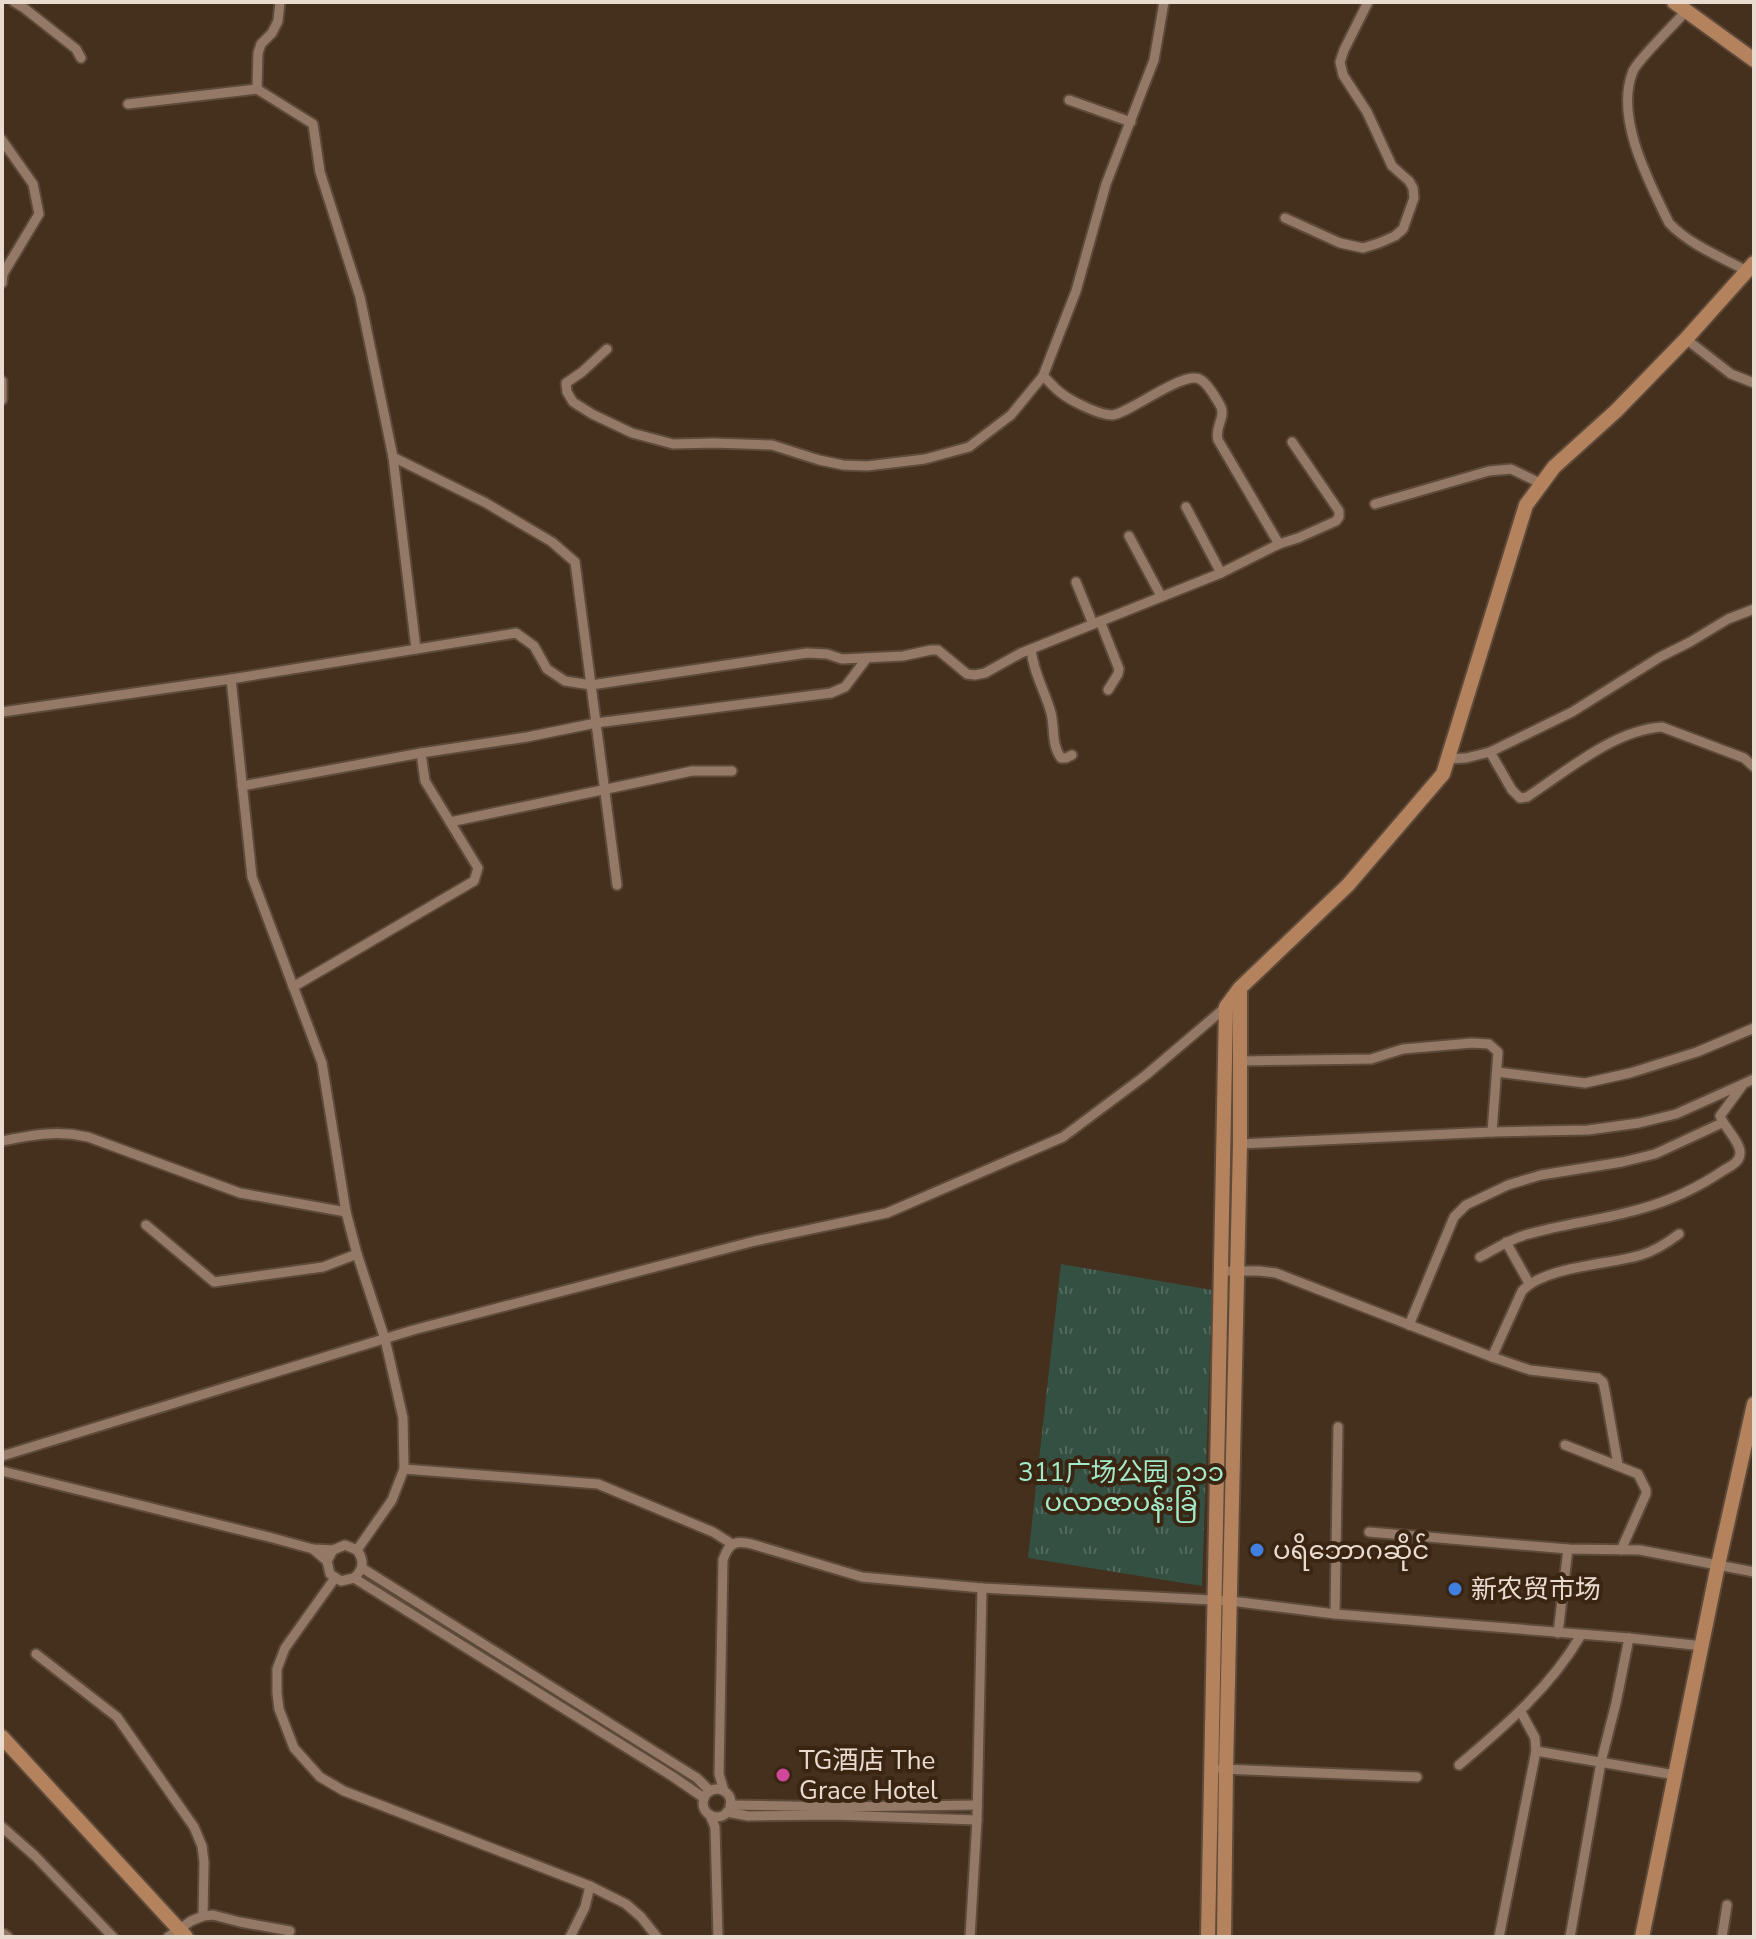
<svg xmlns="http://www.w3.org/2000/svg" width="1756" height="1939" font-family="'Nunito Sans','Noto Sans SC','Noto Sans Myanmar',sans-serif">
<defs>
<pattern id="park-tufts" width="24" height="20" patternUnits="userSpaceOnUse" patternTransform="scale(2)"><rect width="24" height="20" fill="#345043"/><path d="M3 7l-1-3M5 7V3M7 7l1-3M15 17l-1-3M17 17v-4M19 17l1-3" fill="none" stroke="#52695d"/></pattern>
</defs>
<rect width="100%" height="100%" fill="#452f1d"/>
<!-- park -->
<path fill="url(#park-tufts)" d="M1061,1264L1212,1290L1202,1586L1028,1558Z"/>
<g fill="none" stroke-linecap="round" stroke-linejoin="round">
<!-- street casing -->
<g stroke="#5d4a3a" stroke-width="13">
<g id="street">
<path d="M14,2L24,8L76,49L81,58"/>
<path d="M1686,11C1675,24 1639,58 1633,71C1614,117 1649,182 1669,223C1690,245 1721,257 1747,271"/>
<path d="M257,89L258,53L261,44L272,33L278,21L280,2"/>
<path d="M1069,100L1131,122"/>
<path d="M128,104L257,89L313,124L320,172L360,297L393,457L416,649"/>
<path d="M2,140L33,184L39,214L3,274L2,283"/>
<path d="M1285,218L1340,243L1363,248L1379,243L1395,236L1403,229L1414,198L1413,188L1409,181L1392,166L1367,112L1343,75L1340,62L1344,50L1368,2"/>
<path d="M1686,339L1731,374L1754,383"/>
<path d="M607,349L582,372L566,383L567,392L573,402L592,414L632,433L673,444L714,443L772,445L819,460L843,465L867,466L925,459L969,447L1011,415L1043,376L1076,291L1106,184L1154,60L1164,2"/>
<path d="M1043,376C1049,381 1054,388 1061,393C1071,401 1099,415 1112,415C1129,414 1186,368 1201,380C1208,384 1216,398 1220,405C1227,417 1214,426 1218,440L1279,544"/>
<path d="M2,381V400"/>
<path d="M1375,504L1489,471L1511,469L1542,484"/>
<path d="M1186,507L1221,573"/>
<path d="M1129,536L1161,596"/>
<path d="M1076,582L1093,624"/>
<path d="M1100,621L1119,669L1118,674L1108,690"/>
<path d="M1031,649C1033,672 1045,691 1051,713C1055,729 1051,744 1061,758H1066L1072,755"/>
<path d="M231,679L252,877L322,1063L346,1212L357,1254L385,1339L403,1418L404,1469L392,1500L357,1550"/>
<path d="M2,712L231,679L516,633L534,646L547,669L565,681L591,685L575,562L552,542L486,503L393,457"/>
<path d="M1490,752L1512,790L1520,798L1527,797C1567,771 1614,730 1662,727L1744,758L1754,767"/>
<path d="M421,753L425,781L450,822L692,771H732"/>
<path d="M1447,759L1466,758L1490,752L1572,712L1660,657L1690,642L1728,619L1754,609"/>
<path d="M242,786L421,753L527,737L596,723L591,685L807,653L827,654L842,659L903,656L931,650H938L967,674L975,675L985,673L1021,653L1221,573L1279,544L1298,538L1336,521L1339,517V511L1292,442"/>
<path d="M617,885L596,723L831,693L845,687L867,658"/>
<path d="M293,987L474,881L478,868L450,822"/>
<path d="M1239,1061L1371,1059L1403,1049L1472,1043L1489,1044L1498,1052L1492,1132"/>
<path d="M1497,1072L1585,1083L1630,1073L1697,1052L1754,1028"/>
<path d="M2,1141C33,1135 56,1130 88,1137L240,1193L346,1212"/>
<path d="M1240,1144L1492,1132L1588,1130L1639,1123L1676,1114L1754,1079"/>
<path d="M146,1225L214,1282L323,1267L357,1254"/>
<path d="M1506,1242L1529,1283"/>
<path d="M1480,1257C1495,1249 1508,1240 1525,1235C1562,1224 1602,1220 1640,1209C1669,1201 1699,1187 1724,1170C1731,1166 1740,1162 1740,1153C1741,1143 1724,1127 1720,1116L1742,1086"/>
<path d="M1221,1271H1259L1276,1273L1492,1357L1530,1370L1598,1378L1603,1382L1605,1391L1618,1465"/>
<path d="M1409,1325L1454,1217L1466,1205L1508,1185L1541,1175L1622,1162L1655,1154L1722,1123"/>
<path d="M1492,1357L1522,1291C1545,1266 1608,1265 1641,1255C1655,1251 1667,1243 1679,1234"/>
<path d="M1565,1445L1638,1474L1646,1490V1494L1621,1550"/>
<path d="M2,1456L413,1330L755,1241L887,1213L1063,1137L1146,1075L1226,1007"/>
<path d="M404,1469L598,1484L713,1532L732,1544"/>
<path d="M2,1471L269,1537L313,1549L333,1550"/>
<path d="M1369,1532L1568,1549L1640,1550L1754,1572"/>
<path d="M313,1549L327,1561L330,1574L341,1581L354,1578C363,1570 365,1561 357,1550L345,1545L333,1550L327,1561"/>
<path d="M362,1568L697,1778L710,1791"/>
<path d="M335,1578L285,1648L277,1669V1693L279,1709L294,1748L320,1777L344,1791L590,1886L585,1907L570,1937"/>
<path d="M354,1578L672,1776L704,1798"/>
<path d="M1335,1614L1338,1427"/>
<path d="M1558,1633L1568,1549"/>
<path d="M36,1654L117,1717L194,1827L202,1846L204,1862L203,1916"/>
<path d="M1536,1751L1675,1775"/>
<path d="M1459,1765C1505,1726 1551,1687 1581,1635"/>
<path d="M1221,1769L1417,1777"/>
<circle cx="717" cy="1803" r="14"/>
<path d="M724,1791L719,1774L723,1560C729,1541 737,1540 755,1545L862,1577L982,1588L1231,1601L1335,1614L1629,1638L1703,1646"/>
<path d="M730,1805L840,1807L977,1805"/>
<path d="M727,1812L748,1816L834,1815L977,1820"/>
<path d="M710,1815L715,1827L718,1937"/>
<path d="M2,1827L35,1856L113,1937"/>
<path d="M590,1886L626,1904L641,1917L657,1937"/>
<path d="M4,1934L8,1937"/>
<path d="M168,1937L191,1921L203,1916L213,1915L240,1922L290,1931"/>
<path d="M970,1937L977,1820L982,1588"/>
<path d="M1499,1937L1536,1751L1535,1738L1521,1712"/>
<path d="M1570,1937L1601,1762L1616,1703L1629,1638"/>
<path d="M1722,1937L1727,1905"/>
</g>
</g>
<!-- secondary casing -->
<g stroke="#5d4a3a" stroke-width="18">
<g id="secondary">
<path d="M1674,2L1754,60"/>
<path d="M2,1737L186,1937"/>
<path d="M1208,1937L1226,1007L1240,988L1348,885L1443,774L1526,505L1554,467L1616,411L1686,339L1754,263"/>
<path d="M1224,1937L1226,1769L1240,1144V990"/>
<path d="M1642,1937L1718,1565L1754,1404"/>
</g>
</g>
<!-- street -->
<use href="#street" stroke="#947a66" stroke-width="9"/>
<!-- secondary -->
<use href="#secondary" stroke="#b4835e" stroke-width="14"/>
</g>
<!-- markers -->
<g fill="#3f7fe0" stroke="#3a2513" stroke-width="3">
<circle cx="1257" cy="1550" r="8"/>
<circle cx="1455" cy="1589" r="8"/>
</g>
<circle fill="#d1479c" stroke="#3a2513" stroke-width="3" cx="783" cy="1775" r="8"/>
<g text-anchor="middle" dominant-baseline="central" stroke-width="8" stroke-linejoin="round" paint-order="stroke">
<!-- park labels -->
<g font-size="26" fill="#a3eac9" stroke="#3a2513">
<text x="1121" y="1472">311广场公园 ၃၁၁<tspan x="1121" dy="30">ပလာဇာပန်းခြံ</tspan></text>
</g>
<!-- poi labels -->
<g font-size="26" fill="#eadbd0" stroke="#3a2513" text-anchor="start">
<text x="1273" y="1550">ပရိဘောဂဆိုင်</text>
<text x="1471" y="1589">新农贸市场</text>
<text x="799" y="1760">TG酒店 The<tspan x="799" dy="30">Grace Hotel</tspan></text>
</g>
</g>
<!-- border -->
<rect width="1756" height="1939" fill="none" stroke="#eadbd0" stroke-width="8"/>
</svg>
